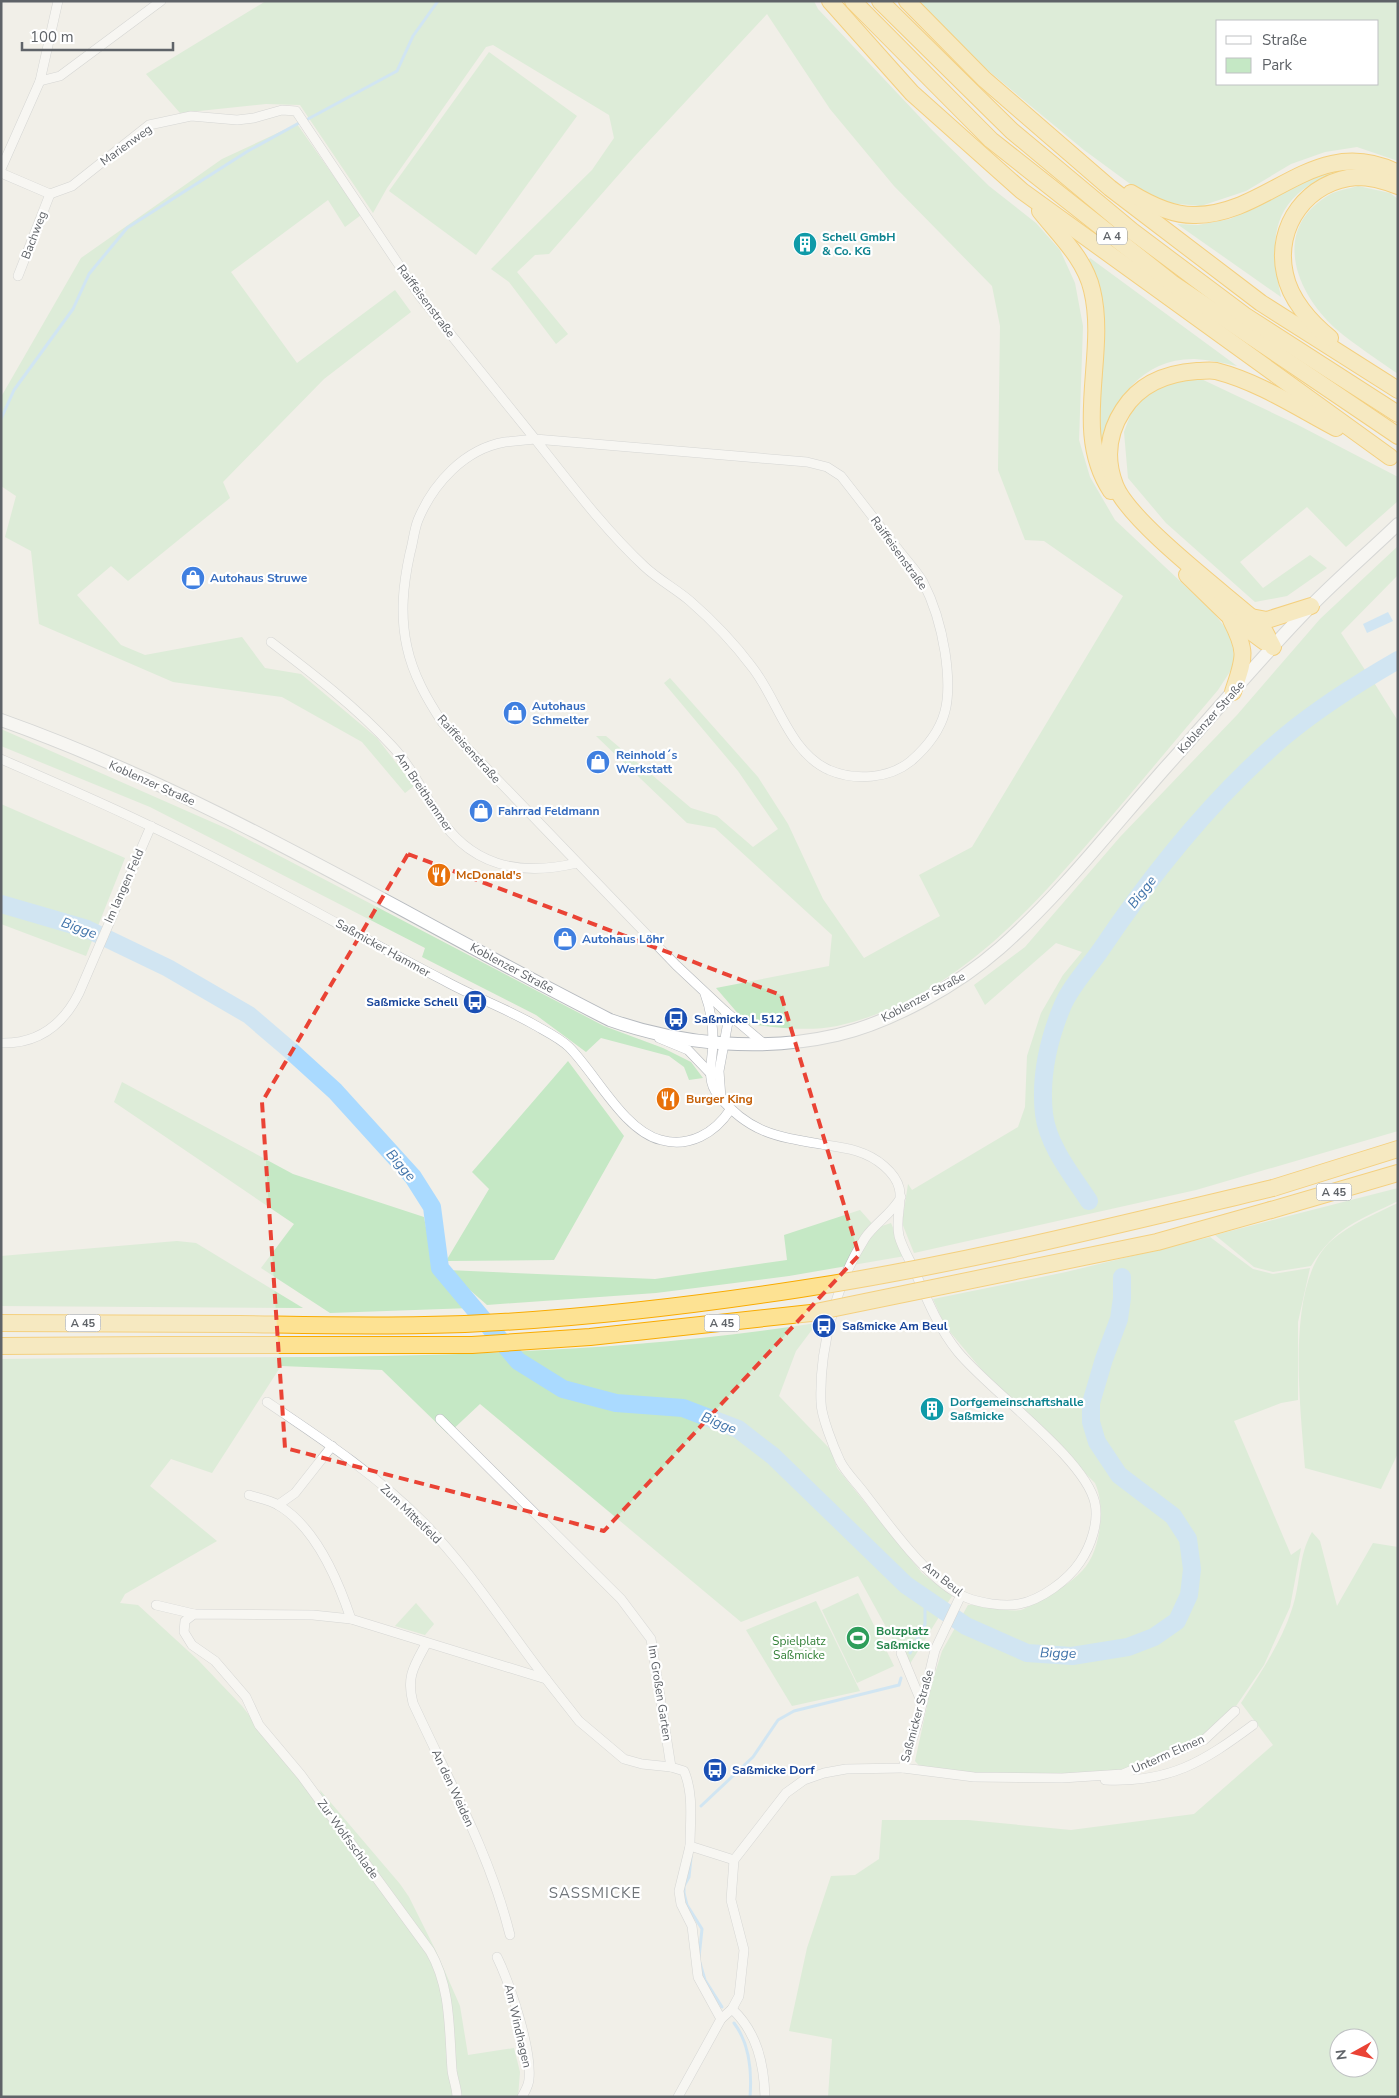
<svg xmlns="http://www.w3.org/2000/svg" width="1399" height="2098" font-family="'Nunito Sans',sans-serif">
<rect width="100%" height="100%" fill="#f1efe8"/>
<!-- green -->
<g fill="#c5e8c5" fill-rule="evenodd">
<path d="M266,1H814L818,9L932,130L989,186L1036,223L1060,250L1075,283L1083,326L1079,440L1090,477L1115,520L1213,612L1231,635L1235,664L1218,690C1177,738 1137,787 1096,834C1024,917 949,1001 837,1026C807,1032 776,1027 747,1024L716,988L829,966L832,935L715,828L687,823L596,736H606L691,808L717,816L753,847L778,829L738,771L664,683L670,678L758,777L788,824L823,899L864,958L940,916L919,875L972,847L1123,596L1044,541L1025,540L998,470L1000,326L992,286L894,186L830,109L767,14L635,156L549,254L535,255L517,272L568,334L556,344L509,282L491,269L592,170L614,138L609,115L493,45L486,47L387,188L373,213L300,105L266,104L180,113L146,74Z"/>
<path d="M917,1H1398V161L1357,147L1325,152L1291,164L1246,191L1201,206L1168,203L1133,186L1084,150L979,63ZM1218,21H1378V84H1218Z"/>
<path d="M489,52L577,116L476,255L389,191Z"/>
<path d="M297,124L361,215L345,227L328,200L231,272L297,363L395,290L411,312L324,379L223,482L230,498L128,581L111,566L77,595L121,645L145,655L242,637L265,668L301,674L377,738L414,786L405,793L362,742L282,697L173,682L39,624L31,551L5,537L16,496L1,486V397L81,258L222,159Z"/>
<path d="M1352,167C1278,189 1265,225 1281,297L1177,224L1198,225L1230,219L1330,169Z"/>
<path d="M1358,186L1390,193L1398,199V374C1377,359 1355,345 1336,329C1295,292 1271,229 1329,195C1337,190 1349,189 1358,186Z"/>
<path d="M1090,258L1237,366C1224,363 1209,360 1195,359C1143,358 1113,399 1101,445C1093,402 1107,359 1104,317C1102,298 1093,278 1088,261Z"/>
<path d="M1197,377L1296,424L1398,477V501L1346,547L1307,507L1240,562L1263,588L1310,555L1327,568L1287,596L1255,602L1166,523L1128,478L1124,432L1134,405L1159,386Z"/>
<path d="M1398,546V575L1341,633L1365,670L1312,712L1319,718L1341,699L1373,681L1398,721V1131L1196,1190L914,1253L902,1223L908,1184L912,1190L1018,1127L1025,1107L1027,1056L1041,1013L1063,975L1082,952L1056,943L985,1005L974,985L1025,947L1120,837L1237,715L1320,619Z"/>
<path d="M1,729L230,830L604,1026L663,1048L691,1062L703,1078L689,1080L684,1067L669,1056L601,1038L586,1052L536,1015L422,957L425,948L150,807L1,746Z"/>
<path d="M1,804L125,858L86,956L1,924Z"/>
<path d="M568,1061L624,1136L554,1260L446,1261L489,1189L472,1172Z"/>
<path d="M122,1082L293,1174L424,1217L434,1269L471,1308L330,1313L261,1268L294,1224L114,1102Z"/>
<path d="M1398,1188V1201C1359,1220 1335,1227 1311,1266L1273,1272L1254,1267L1215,1235Z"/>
<path d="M1398,1203V1453L1381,1489L1305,1468C1301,1409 1284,1284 1331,1241C1350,1224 1375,1214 1398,1203Z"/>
<path d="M860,1210L876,1228L891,1223L905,1256L789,1276L656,1293L487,1305L447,1270L655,1279L787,1260L784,1235Z"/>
<path d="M1210,1237L1253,1269L1273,1274L1310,1268L1298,1322V1400L1281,1403L1234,1421L1291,1555L1301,1548L1290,1607L1264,1665L1234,1709L1203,1739L1123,1772L1062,1776L975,1775L922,1769L915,1761L932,1683L942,1651L968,1605C985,1602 1003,1613 1021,1610C1028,1608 1035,1602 1041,1599C1056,1591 1071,1583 1082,1571C1101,1552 1106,1506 1095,1483L987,1376L945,1326L933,1299L1066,1272Z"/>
<path d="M177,1241L196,1243L303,1308L1,1306V1256Z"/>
<path d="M817,1323L796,1351L779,1396L831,1450L837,1468L922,1573L952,1596L908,1667L858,1576L741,1622L480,1404L448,1434L382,1370L281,1366L212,1473L171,1459L150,1486L217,1541L125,1594L120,1603L138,1605L198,1660L242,1706L337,1829L322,1800L320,1790L400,1884L409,1897L436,1951L460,2006L468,2055L514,2048L520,2072L518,2097H1V1359C273,1355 548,1365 817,1323Z"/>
<path d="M1312,1532L1320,1541L1337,1606L1373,1543L1398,1547V2097H828L832,2039L789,2031L807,1948L831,1876L855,1875L879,1859L882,1820H968L1071,1830L1194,1814L1273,1745L1241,1703C1260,1674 1281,1643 1292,1609C1301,1583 1298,1556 1312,1532ZM1339,2038H1369V2068H1339Z"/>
<path d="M858,1593L894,1666L857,1683L822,1610Z"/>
<path d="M816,1601L860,1691L792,1706L746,1630Z"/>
<path d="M416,1603L434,1624L425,1635L395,1626Z"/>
</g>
<!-- water -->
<path fill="#aadaff" d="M1388,612L1393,621L1367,633L1363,624Z"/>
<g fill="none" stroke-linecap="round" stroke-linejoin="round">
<!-- stream -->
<g stroke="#aadaff" stroke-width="3">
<path d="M308,119L397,71L413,36L438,1"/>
<path d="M1,419L14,390L73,309L89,274L127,228L248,151L299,123"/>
<path d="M910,1653L925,1624V1609L930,1601"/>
<path d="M701,1806L753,1757L778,1720L794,1711L899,1685L901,1678"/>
<path d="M691,1857L689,1877L684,1886V1893L687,1905L702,1929L699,1957"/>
<path d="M700,1963L705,1980L722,2007"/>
<path d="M734,2023C750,2044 752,2071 750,2097"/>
</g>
<!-- river -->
<g stroke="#aadaff" stroke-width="18">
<path d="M1,904L87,929L168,968L249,1015L291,1051L335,1091L413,1177L432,1207L440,1268L518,1361L563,1389L616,1403L683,1408L738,1429L773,1456L906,1585L966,1626L1027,1653L1072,1656L1128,1647L1154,1637L1177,1621L1189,1595L1192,1569L1188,1539L1173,1516L1119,1475L1097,1442L1091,1422V1403L1104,1359L1119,1319L1122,1298V1277"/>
<path d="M1089,1201C1072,1175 1048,1146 1044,1114C1040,1078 1048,1041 1062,1007C1070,987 1088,968 1100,951C1153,872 1212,798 1285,736C1320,707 1358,683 1398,660"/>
</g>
<!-- minor casing -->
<g stroke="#b5b8bc" stroke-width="10">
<g id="minor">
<path d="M40,81L60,76L161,1"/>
<path d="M1,169L40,81L58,1"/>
<path d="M1,173L50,194L72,186L149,125L191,116L237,120L254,118L282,110L296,111L419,295L535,439L807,462L827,467L841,476C860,500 878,524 897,548C905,559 916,570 923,582C935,605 941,627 945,652C952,699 949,728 911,761C889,779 855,781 829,770C789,752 778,700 752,667C734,643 713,621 690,601C676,589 659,580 645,567C604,529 570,483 535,439C525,440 515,441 505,442C464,449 433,484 418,520C414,530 413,543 410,553C403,585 400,615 407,647C413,675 427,699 442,722L676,965L725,1011L728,1022L719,1071L721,1098"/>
<path d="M18,276L50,194"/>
<path d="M271,642C313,674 356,707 392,746C410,765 422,790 436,812C469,866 518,877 577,863"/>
<path d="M1,759C51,781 101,802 150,826C250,873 346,930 445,981C474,997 505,1008 533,1024C545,1031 560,1038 569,1047C596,1074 624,1131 661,1140C689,1148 715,1133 730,1110"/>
<path d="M705,994C711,1010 713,1025 713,1042C713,1059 705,1080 718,1095C750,1134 778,1137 826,1145C847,1148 867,1151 884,1166C913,1191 893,1208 899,1236C902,1247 908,1257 913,1267C926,1297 937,1326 958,1352C991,1392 1085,1458 1095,1503C1099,1522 1091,1546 1080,1562C1068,1580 1041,1600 1019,1604C1004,1607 979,1603 965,1597C929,1582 889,1525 865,1494C857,1483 846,1473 840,1461C834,1448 821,1416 821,1402C819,1350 836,1283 865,1238C875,1223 892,1214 901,1197"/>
<path d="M725,1011L763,1043"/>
<path d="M659,1038L688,1050L710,1073"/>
<path d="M1,1043C38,1044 63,1025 79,993L151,826"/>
<path d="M267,1402C322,1439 378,1476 424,1523C470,1570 506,1627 546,1679"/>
<path d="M440,1419L621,1599L651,1639L671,1767L684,1771C694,1794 690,1821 690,1846L734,1860"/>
<path d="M249,1495C258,1498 270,1500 278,1505C316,1527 338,1580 351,1619"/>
<path d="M278,1505L295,1493L332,1446"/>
<path d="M156,1605L194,1614"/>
<path d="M426,1644C414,1666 406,1677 413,1703C448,1779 490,1854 510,1935"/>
<path d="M901,1653L921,1701"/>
<path d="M903,1768L974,1777L1062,1778L1123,1774L1204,1740L1235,1711"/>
<path d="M1105,1780C1170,1783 1203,1762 1253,1725"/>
<path d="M690,1846L679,1891L681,1904L692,1926L698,1977L721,2019"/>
<path d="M497,1957C510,1984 532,2049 529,2079C529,2085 525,2091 522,2097"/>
<path d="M732,2009C757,2032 764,2064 765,2097"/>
<path d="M457,2097C457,2088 453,2079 452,2070C449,2030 451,1987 430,1951L301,1775L259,1725L246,1697L215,1661L192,1645L184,1632L185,1621L194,1614L313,1615L351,1619L546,1679L579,1721L624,1759L642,1764L671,1767"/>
<path d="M678,2097L721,2019L732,2009L739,1996L744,1950L731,1900L734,1860L786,1793L804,1780L824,1773L846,1769L903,1768L918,1721L935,1650L961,1595"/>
</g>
</g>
<!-- secondary casing -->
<g stroke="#b6babf" stroke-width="14">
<path id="secondary" d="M1,720C215,796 408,918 610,1020C681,1045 763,1052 837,1035C892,1022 958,985 1000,948C1061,894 1112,828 1166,767C1214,714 1260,658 1310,607C1338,578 1369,552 1398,524"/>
</g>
<!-- motorway casing -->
<g stroke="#f9ab00" stroke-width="18">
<g id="motorway">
<path d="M830,1L912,93L1022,191L1390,457"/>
<path d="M853,1L991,140L1172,283L1398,436"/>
<path d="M880,1L1012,131L1132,231L1244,315L1398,414"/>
<path d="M907,1L984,79L1110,188L1261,303L1398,390"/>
<path d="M1131,193C1149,204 1174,216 1196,215C1270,214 1316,132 1398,173"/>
<path d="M1040,211C1059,235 1085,259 1092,290C1108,355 1071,431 1111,491"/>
<path d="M1330,338C1310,322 1290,299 1285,274C1274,226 1308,180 1357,177C1371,177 1385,181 1398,186"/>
<path d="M1187,575L1227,614L1265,642"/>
<path d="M1251,617L1267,620L1311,606"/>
<path d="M1231,620C1248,653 1244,658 1233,692"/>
<path d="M1273,647L1265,632L1251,617C1220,590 1128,520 1115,485C1105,459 1108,433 1123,410C1140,383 1167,373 1197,371C1204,371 1210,370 1216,371C1259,382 1298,408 1336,428"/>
<path d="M1273,1188L1398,1149"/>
<path d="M1271,1210L1398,1173"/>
<path d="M1,1323L239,1324"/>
<path d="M1,1346L162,1345"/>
</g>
</g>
<!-- minor -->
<use href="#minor" stroke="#fff" stroke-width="9"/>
<!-- secondary -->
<use href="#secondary" stroke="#fff" stroke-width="12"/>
<!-- motorway -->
<use href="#motorway" stroke="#fde293" stroke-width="16"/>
<!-- motorway-bridge casing -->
<g stroke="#f9ab00" stroke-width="18" stroke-linecap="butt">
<g id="motorway-bridge">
<path d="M239,1324C314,1325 390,1327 465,1324C577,1319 690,1306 800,1289C959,1265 1117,1225 1273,1188"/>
<path d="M162,1345H472L590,1337L811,1313L1157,1242L1271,1210"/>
</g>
</g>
<!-- motorway-bridge -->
<use href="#motorway-bridge" stroke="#fde293" stroke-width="16"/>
</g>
<!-- marked area -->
<path d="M0 0H1399V2098H0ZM408,854L781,995L859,1255L604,1531L285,1448L262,1102Z" fill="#f1efe8" fill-opacity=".55" fill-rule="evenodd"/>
<path fill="none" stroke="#ea4335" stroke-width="4" stroke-dasharray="10 6" stroke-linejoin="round" d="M408,854L781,995L859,1255L604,1531L285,1448L262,1102Z"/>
<!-- icons -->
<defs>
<g id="building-disc" transform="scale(1.25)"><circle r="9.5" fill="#0f9aa8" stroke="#fff"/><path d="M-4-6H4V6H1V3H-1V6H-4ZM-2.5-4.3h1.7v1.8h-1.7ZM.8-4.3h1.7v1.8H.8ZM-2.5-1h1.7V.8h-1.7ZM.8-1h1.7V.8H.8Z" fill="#fff"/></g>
<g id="shop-disc" transform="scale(1.25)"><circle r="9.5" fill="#3f7fe0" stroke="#fff"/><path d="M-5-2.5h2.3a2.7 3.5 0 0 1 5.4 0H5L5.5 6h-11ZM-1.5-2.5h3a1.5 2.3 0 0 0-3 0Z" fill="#fff"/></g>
<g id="restaurant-disc" transform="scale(1.25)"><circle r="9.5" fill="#e8710a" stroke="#fff"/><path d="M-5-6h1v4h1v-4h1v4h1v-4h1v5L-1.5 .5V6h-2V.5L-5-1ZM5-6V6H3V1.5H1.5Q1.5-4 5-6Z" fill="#fff"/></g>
<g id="bus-disc" transform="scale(1.25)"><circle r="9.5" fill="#1a4fb4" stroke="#fff"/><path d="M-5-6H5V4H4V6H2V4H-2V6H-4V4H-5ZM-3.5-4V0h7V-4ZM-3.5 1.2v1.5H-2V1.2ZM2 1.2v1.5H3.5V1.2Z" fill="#fff"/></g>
<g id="stadium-disc" transform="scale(1.25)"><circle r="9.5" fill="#2e9e5b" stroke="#fff"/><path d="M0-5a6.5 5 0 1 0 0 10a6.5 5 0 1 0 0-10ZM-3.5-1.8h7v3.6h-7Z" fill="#fff"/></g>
</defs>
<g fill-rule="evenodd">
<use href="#building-disc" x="805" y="244"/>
<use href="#shop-disc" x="193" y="578"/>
<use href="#shop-disc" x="515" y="713"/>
<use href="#shop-disc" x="598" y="762"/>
<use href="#shop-disc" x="481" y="811"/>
<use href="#restaurant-disc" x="439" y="875"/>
<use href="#shop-disc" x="565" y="939"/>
<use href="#bus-disc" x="475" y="1002"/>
<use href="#bus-disc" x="676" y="1019"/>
<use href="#restaurant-disc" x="668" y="1099"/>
<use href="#bus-disc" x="824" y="1326"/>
<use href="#building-disc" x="932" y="1409"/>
<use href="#stadium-disc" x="858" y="1638"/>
<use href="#bus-disc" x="715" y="1770"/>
</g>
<g text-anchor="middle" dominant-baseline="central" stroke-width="4.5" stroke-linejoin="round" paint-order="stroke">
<!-- shield labels -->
<g fill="#fff" stroke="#8f9295" stroke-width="1">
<rect x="1097" y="227.5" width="30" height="17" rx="4"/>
<rect x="1316.5" y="1183.5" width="35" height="17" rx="4"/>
<rect x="65.5" y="1314.5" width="35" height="17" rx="4"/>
<rect x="704.5" y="1314.5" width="35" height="17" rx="4"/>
</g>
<g font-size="11" font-weight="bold" fill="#5f6368">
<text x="1112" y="236">A 4</text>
<text x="1334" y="1192">A 45</text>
<text x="83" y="1323">A 45</text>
<text x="722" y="1323">A 45</text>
</g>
<!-- street labels -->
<g font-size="12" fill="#5f6368" stroke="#fff">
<text transform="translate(126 145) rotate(-36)">Marienweg</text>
<text transform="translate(34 235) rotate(-69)">Bachweg</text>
<text transform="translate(426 301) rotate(53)">Raiffeisenstraße</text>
<text transform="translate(899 553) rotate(54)">Raiffeisenstraße</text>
<text transform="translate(1211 717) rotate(-48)">Koblenzer Straße</text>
<text transform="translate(469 749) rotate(48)">Raiffeisenstraße</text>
<text transform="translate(152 783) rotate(24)">Koblenzer Straße</text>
<text transform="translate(424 792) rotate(56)">Am Breithammer</text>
<text transform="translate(124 886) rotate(-66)">Im langen Feld</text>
<text transform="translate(383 948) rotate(29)">Saßmicker Hammer</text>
<text transform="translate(512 968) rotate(28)">Koblenzer Straße</text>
<text transform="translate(923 997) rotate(-28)">Koblenzer Straße</text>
<text transform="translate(411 1514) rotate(44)">Zum Mittelfeld</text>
<text transform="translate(943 1579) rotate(38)">Am Beul</text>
<text transform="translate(660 1693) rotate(81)">Im Großen Garten</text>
<text transform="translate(917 1716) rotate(-75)">Saßmicker Straße</text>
<text transform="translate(1168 1754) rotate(-24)">Unterm Elmen</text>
<text transform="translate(453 1788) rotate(65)">An den Weiden</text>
<text transform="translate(348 1839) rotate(54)">Zur Wolfsschlade</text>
<text transform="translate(518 2026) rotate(77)">Am Windhagen</text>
</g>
<!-- culture labels -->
<g font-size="12" font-weight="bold" fill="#0d838f" stroke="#fff" text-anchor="start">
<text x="822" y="237">Schell GmbH<tspan x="822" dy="14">&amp; Co. KG</tspan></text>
<text x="950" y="1402">Dorfgemeinschaftshalle<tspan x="950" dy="14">Saßmicke</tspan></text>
</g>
<!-- shop labels -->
<g font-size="12" font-weight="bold" fill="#366cbe" stroke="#fff" text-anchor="start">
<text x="210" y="578">Autohaus Struwe</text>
<text x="532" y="706">Autohaus<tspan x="532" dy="14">Schmelter</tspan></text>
<text x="616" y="755">Reinhold´s<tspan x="616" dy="14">Werkstatt</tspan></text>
<text x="498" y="811">Fahrrad Feldmann</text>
<text x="582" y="939">Autohaus Löhr</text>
</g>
<!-- food labels -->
<g font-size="12" font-weight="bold" fill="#c56008" stroke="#fff" text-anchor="start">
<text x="456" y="875">McDonald's</text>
<text x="686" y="1099">Burger King</text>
</g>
<!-- transit labels -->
<g font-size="12" font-weight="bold" fill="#164399" stroke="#fff" text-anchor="start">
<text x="458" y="1002" text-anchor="end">Saßmicke Schell</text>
<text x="694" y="1019">Saßmicke L 512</text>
<text x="842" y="1326">Saßmicke Am Beul</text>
<text x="732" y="1770">Saßmicke Dorf</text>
</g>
<!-- leisure labels -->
<g font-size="12" font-weight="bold" fill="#27864d" stroke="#fff" text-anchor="start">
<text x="876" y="1631">Bolzplatz<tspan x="876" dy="14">Saßmicke</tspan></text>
</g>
<!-- park labels -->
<g font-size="12" fill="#348238" stroke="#fff">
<text x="799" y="1641">Spielplatz<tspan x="799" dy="14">Saßmicke</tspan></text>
</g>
<!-- water labels -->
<g font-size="14" font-style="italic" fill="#4174aa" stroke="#fff">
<text transform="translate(1142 892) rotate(-52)">Bigge</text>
<text transform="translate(79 928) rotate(20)">Bigge</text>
<text transform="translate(401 1165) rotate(49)">Bigge</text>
<text transform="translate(719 1423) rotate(22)">Bigge</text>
<text transform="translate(1058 1653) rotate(1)">Bigge</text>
</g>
<!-- quarter labels -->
<g font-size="15" letter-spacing="1" fill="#70757a" stroke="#fff">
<text x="595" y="1893">SASSMICKE</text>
</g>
</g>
<!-- border -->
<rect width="1399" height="2098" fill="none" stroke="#5f6368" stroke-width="5"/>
<!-- legend -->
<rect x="1216" y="20" width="162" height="65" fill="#ffffff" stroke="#bfc1c3"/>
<rect x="1226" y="36" width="25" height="8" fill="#ffffff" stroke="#bfc1c3"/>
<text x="1262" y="45" font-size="15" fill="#5f6368">Straße</text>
<rect x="1226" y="58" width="25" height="15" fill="#c5e8c5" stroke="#bfc1c3"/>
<text x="1262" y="70" font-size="15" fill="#5f6368">Park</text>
<!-- north arrow -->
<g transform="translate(1354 2053) rotate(262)"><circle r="24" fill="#ffffff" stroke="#bfc1c3"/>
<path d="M0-4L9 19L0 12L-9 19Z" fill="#ea4335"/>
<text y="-8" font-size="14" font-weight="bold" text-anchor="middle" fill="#5f6368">N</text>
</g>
<!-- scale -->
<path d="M22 42v8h151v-8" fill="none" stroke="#5f6368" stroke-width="2.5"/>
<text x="30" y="42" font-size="15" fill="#5f6368" stroke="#ffffff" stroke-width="4" paint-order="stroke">100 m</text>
</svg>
